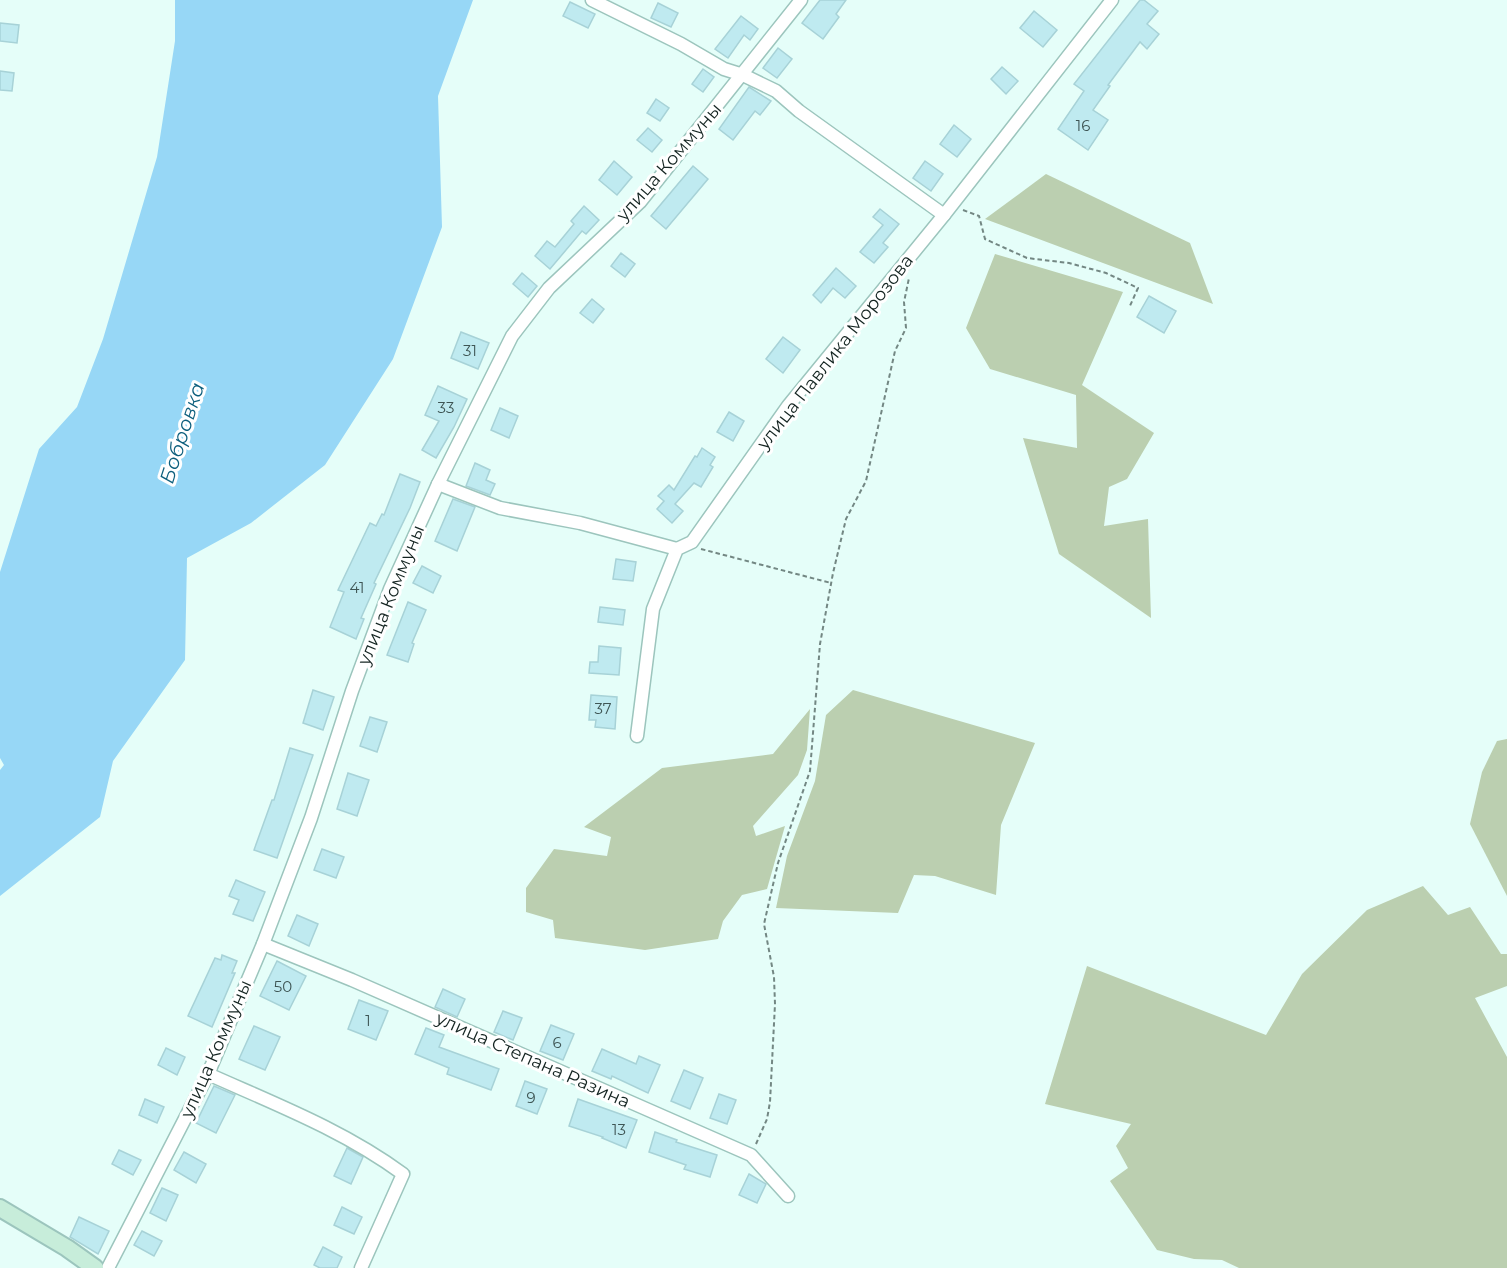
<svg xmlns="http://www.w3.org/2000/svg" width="1507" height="1268" font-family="Montserrat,sans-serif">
<rect width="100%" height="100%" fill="#e5fef9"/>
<!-- green -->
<g fill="#bbcfb0">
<path d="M1046,174L1190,243L1213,304L985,219Z"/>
<path d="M995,254L1123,292L1082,385L1154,433L1127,479L1109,487L1104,526L1148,519L1151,618L1059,554L1023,438L1077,448L1076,395L990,369L966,328Z"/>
<path d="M853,690L1035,743L1001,825L996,895L935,876L914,875L898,913L776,908L787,856L815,781L826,715Z"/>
<path d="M810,709L807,750L798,775L753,826L756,836L785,826L767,889L742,895L723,921L718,939L645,950L555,938L553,920L526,912V888L554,849L607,856L611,837L584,827L662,768L773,754Z"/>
<path d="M1507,739V896L1470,824L1482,772L1497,741Z"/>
<path d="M1423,886L1448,915L1470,907L1501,954H1507V986L1475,998L1507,1057V1268H1239L1222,1260L1194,1259L1157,1250L1110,1181L1128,1168L1116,1146L1131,1124L1045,1104L1087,966L1266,1035L1302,974L1367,910Z"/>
</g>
<!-- water -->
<path fill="#97d7f6" d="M175,0H473L438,96L442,227L393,359L325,465L251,523L187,558L185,660L113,761L100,817L0,896V770L4,765L0,758V572L39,449L77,407L103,339L157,157L175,41Z"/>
<!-- building -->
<g fill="#bfeaf0" stroke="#a7d2d7" stroke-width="1.5">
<path d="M820,0H846L836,14L839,17L823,39L802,23Z"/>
<path d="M1140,0H1144L1158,11L1147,24L1159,34L1147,49L1140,42L1108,85L1110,86L1093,110L1108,120L1088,150L1058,129L1084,91L1074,84Z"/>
<path d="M570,2L595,14L588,28L563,16Z"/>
<path d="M658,3L678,13L671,27L651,18Z"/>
<path d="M1034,11L1057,30L1043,47L1020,28Z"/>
<path d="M741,16L758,29L750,40L744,35L728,58L715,49Z"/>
<path d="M0,23L19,25L17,43L0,41Z"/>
<path d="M778,48L792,59L777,78L763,68Z"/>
<path d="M1002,67L1018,81L1006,94L991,79Z"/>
<path d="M703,69L714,77L703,92L692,84Z"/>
<path d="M0,71L14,73L12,91L0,90Z"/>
<path d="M749,87L771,101L760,115L755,111L733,140L719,129Z"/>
<path d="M656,99L669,108L660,121L647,113Z"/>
<path d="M954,125L971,139L957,157L940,144Z"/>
<path d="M648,128L662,140L652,152L637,140Z"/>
<path d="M614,161L632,177L617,195L599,180Z"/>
<path d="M925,161L943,174L931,191L913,178Z"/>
<path d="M693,166L708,179L666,229L651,216Z"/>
<path d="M584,206L599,220L586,234L582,231L550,269L535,256L547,241L555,247L574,224L571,221Z"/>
<path d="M880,209L899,224L883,243L888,247L874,263L860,252L883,225L873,217Z"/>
<path d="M621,253L635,264L625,277L611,266Z"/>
<path d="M836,268L856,286L845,298L833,288L821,303L813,295Z"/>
<path d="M522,273L537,286L528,297L513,284Z"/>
<path d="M1149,296L1176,311L1164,333L1137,317Z"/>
<path d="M592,299L604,309L593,323L580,313Z"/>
<path d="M461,332L489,343L478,369L451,358Z"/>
<path d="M783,337L800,350L783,373L766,359Z"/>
<path d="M438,386L467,399L454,427L436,458L422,450L439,421L425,415Z"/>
<path d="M500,408L518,416L509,438L491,430Z"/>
<path d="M729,412L744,421L733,441L717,432Z"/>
<path d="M702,448L715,457L710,465L713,467L701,487L694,483L675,504L683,511L672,523L657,509L664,501L658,496L669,485L674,490L695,456L697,457Z"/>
<path d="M475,463L490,470L486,480L495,484L490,495L466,486Z"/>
<path d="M400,474L420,482L410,508L374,583L376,584L361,618L364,619L356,639L330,627L344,592L338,590L370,523L376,526L382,514L384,515Z"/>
<path d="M453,499L475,507L457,551L435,541Z"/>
<path d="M616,559L636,562L633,581L613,579Z"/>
<path d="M422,566L441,576L433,593L413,583Z"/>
<path d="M408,602L426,610L412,643L414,644L408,662L387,655Z"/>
<path d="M600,607L625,610L623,625L598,622Z"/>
<path d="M599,646L621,648L619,675L589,673L590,662H598Z"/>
<path d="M313,690L334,697L323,730L303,723Z"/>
<path d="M591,695L617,697L615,729L595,727L596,720H589Z"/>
<path d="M370,717L387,722L377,752L360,746Z"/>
<path d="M290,748L313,755L277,858L254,850L272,800H274Z"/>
<path d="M348,773L369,780L357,816L337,809Z"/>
<path d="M322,849L344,857L336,878L314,870Z"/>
<path d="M236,880L265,892L253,921L233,914L239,900L229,896Z"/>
<path d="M297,915L318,924L309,946L288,936Z"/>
<path d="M222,955L237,961L232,973H235L212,1027L188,1016L215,958L221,960Z"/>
<path d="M277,961L306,976L289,1010L260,996Z"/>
<path d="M443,989L465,999L457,1017L435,1007Z"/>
<path d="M359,1000L388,1011L376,1040L348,1029Z"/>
<path d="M503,1011L522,1018L513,1040L494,1032Z"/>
<path d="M551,1025L574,1034L563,1060L540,1051Z"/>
<path d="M254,1026L280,1037L265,1070L239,1059Z"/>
<path d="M426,1028L444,1035L439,1047L499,1069L491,1090L447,1074L449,1068L415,1054Z"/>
<path d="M166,1048L185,1057L177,1075L158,1065Z"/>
<path d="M602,1049L636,1064L639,1056L660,1065L648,1093L612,1076L611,1079L592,1071Z"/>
<path d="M684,1070L703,1078L690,1109L671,1101Z"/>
<path d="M525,1081L547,1089L537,1114L516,1106Z"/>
<path d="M214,1086L235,1095L216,1133L196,1123Z"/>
<path d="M719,1094L736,1100L727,1124L710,1118Z"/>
<path d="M145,1099L164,1107L157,1123L139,1115Z"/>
<path d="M578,1099L637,1120L626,1148L602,1138L603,1137L569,1126Z"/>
<path d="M655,1132L677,1140L676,1142L717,1155L710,1177L684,1169L686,1165L649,1152Z"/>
<path d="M347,1148L363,1157L351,1184L334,1176Z"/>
<path d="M119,1150L141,1160L133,1175L112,1164Z"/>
<path d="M184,1152L206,1164L196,1183L174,1170Z"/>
<path d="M749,1174L766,1184L757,1203L739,1195Z"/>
<path d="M162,1188L178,1195L166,1221L150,1213Z"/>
<path d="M342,1207L362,1217L354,1234L334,1225Z"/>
<path d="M79,1217L109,1231L98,1254L70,1237Z"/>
<path d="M142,1231L162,1241L154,1256L134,1245Z"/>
<path d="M323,1247L342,1257L337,1268H320L314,1265Z"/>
</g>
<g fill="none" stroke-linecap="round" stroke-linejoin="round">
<!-- street casing -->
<g stroke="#9cc5bd" stroke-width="15">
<g id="street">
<path d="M592,0L681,44L724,69L743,75L776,91L799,111L944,215"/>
<path d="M438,484L500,508L580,523L677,549"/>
<path d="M637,736L653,609L677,549L692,542L788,406L944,215L1112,0"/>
<path d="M263,944L352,980L751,1155L788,1196"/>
<path d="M208,1074C275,1104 343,1130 403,1174L361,1268"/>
<path d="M108,1268L208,1074L263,944L311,818L352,691L390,589L438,484L512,336L549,288L640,202L801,0"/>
</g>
</g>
<!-- secondary casing -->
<g stroke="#9cc5bd" stroke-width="20">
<path id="secondary" d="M0,1208L67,1248L95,1268"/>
</g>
<!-- path -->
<g stroke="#738783" stroke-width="2" stroke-dasharray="4.5 3" stroke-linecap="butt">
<path d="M963,210L979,216L985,239L1027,258L1069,263L1106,273L1138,288L1129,308"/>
<path d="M701,549L831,583"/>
<path d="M756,1144L767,1119L770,1102L775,1004L774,977L764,924L778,863L810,771L820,644L833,573L846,519L866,481L895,351L906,328L904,302L909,278"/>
</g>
<!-- street -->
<use href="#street" stroke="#fff" stroke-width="12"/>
<!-- secondary -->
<use href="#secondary" stroke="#c7edda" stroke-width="16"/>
</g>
<g text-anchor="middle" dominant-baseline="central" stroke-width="6" stroke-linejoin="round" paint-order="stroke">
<!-- number labels -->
<g font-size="15" fill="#3e5554">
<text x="1083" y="125">16</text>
<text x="470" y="350">31</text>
<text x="446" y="407">33</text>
<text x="357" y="587">41</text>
<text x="603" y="708">37</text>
<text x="283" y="986">50</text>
<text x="368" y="1020">1</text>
<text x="557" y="1042">6</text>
<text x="531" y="1097">9</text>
<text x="619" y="1129">13</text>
</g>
<!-- street labels -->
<g font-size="18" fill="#132320" stroke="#fff">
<text transform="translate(669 162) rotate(-49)">улица Коммуны</text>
<text transform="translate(835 352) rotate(-52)">улица Павлика Морозова</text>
<text transform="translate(391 595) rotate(-68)">улица Коммуны</text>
<text transform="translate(216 1049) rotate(-66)">улица Коммуны</text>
<text transform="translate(533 1060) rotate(24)">улица Степана Разина</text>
</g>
<!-- water labels -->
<g font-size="20" font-style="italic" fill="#0d5f7d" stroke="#fff">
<text transform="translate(182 433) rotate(-72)">Бобровка</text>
</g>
</g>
</svg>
